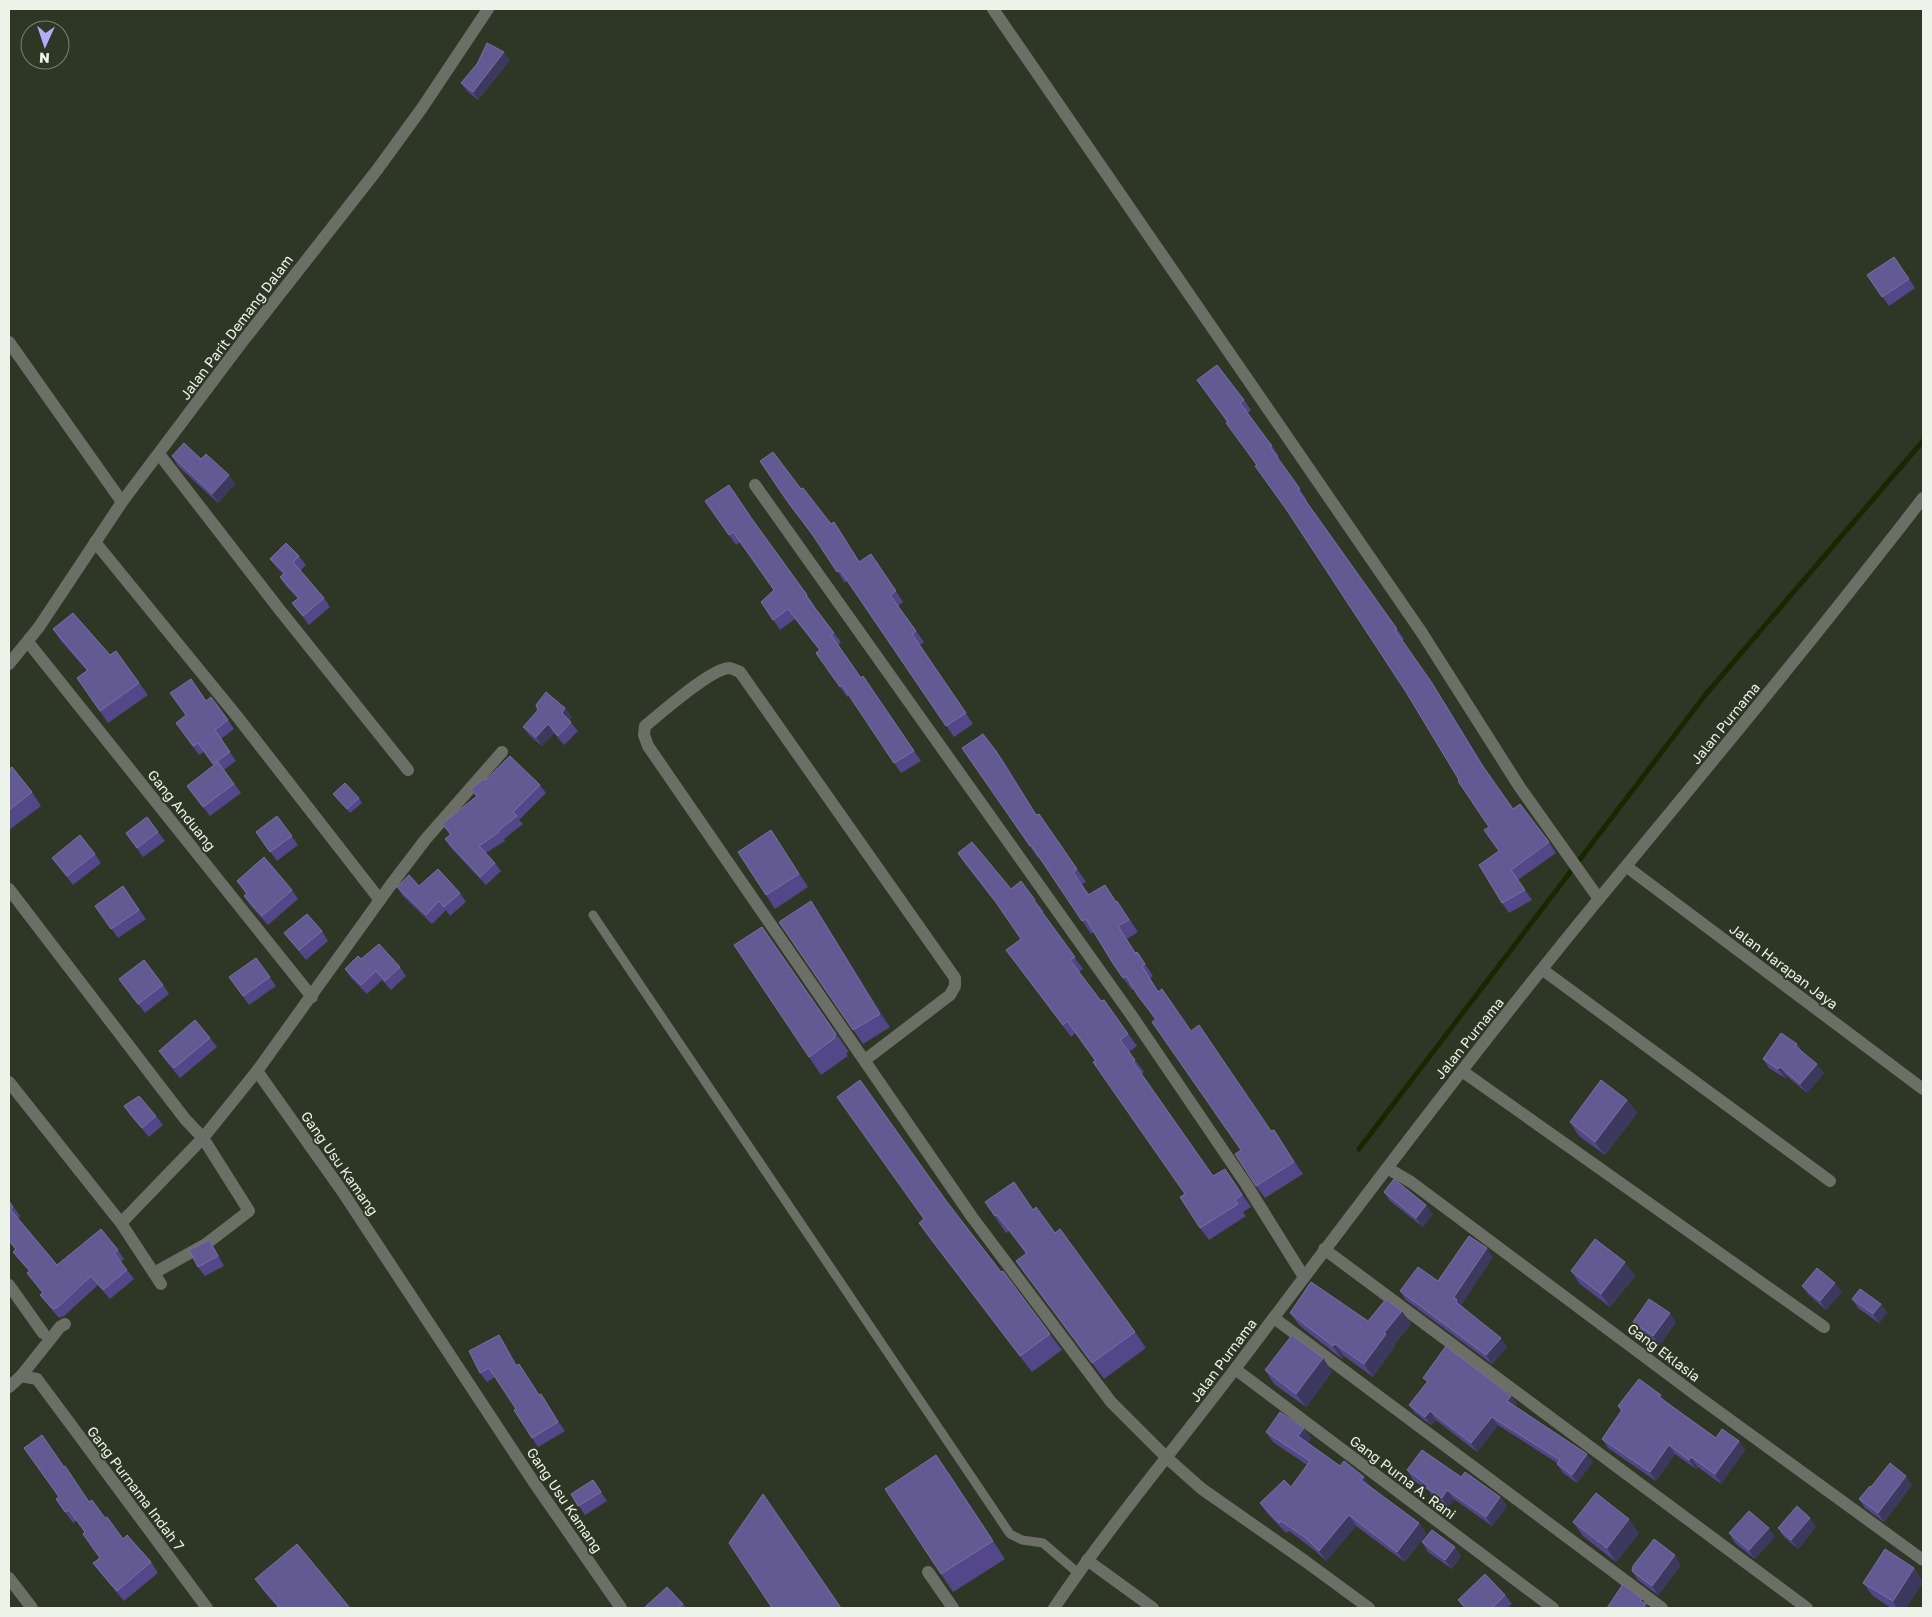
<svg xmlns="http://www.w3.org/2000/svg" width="1932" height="1617" font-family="'Golos Text',sans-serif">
<rect width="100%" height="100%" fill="#2e3725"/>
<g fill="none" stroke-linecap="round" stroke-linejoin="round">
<!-- stream -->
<path stroke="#162800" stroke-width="5" d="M1359,1149L1706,694L1923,441"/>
<!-- service -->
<path stroke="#6b6f66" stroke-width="9" d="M593,915L1010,1534L1022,1540L1043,1543L1078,1573"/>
<!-- minor -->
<g stroke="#6b6f66" stroke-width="12">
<path d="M993,9L1422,633L1519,786L1599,899"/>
<path d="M9,342L122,502"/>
<path d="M159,454L279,609L408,770"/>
<path d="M755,485L1132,1016L1246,1184L1304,1277"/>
<path d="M95,542L236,715L380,900"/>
<path d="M28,642L312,997"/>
<path d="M9,664L39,627L122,502L243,341L377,170L422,108L488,9"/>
<path d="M1627,867L1923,1089"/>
<path d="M9,889L185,1119L203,1138L257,1071L342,1191L533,1481L621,1608"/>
<path d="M1543,970L1830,1181"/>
<path d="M865,1060L950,995L955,986V978L740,672C737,671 732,668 729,668C710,669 660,714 645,726L644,735L648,746L972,1217L1111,1402L1167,1458L1202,1489L1305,1561L1369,1608"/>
<path d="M257,1071L390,886L425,840L502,752"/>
<path d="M1462,1071L1824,1327"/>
<path d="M9,1082L121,1223L161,1284"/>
<path d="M1387,1168L1411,1182L1700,1398L1923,1560"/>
<path d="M121,1223L203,1138L249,1211L206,1244L154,1273"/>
<path d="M1324,1249L1807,1608"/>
<path d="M9,1285L43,1333"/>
<path d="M1274,1318L1662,1608"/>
<path d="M1235,1369L1553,1608"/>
<path d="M21,1376L60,1327L65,1324"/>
<path d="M9,1387L21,1376L37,1379L207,1608"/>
<path d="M1087,1560L1153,1608"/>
<path d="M928,1572L953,1608"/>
<path d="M9,1578L32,1608"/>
</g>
<!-- tertiary -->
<path stroke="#6b6f66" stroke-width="12" d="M1054,1608C1111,1524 1177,1446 1238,1365C1356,1209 1473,1052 1598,900C1708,767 1818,634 1923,498"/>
</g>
<!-- wall -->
<g fill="#534689">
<path d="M510,60L478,100L467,91L461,83L477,64Z"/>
<path d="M1894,257L1915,288L1889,306L1867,275Z"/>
<path d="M1197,380L1244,400L1251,410L1248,413L1279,456L1277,458L1307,500L1306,501L1404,639L1402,641L1439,694L1489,775L1513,809L1549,842L1556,853L1518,880L1532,900L1509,913L1502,903L1499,851L1489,827L1459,780L1406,692L1288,512L1227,422Z"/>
<path d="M172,456L201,459L229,475L235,484L218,503L178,466Z"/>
<path d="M760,461L801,489L831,524L834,522L860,562L871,554L903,602L898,606L924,642L920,645L973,724L954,737L847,581L845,583L818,542L790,506Z"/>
<path d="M705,501L756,525L807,595L814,605H813L834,633L841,642L838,645L861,678L863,676L921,761L901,773L849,695L847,697L816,653L819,650L795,619L780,630L761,602L774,590L740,542L736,545Z"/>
<path d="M299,556L306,565L300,571L324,598L330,607L309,625L292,603L298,599L286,586L280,577L283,574L277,568L270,559Z"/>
<path d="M53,629L110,655L116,651L148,695L108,723L77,678L87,671L61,641Z"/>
<path d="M206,701L228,720L234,729L221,739L236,761L224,770L241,793L210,816L187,786L214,766L204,752L199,755L176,723Z"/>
<path d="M565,708L572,717L569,720L578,731L564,745L554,733L542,746L530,736L523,727Z"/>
<path d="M962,748L996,751L1005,763L1037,815L1039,814L1086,882L1082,884L1089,894L1116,902L1126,914L1138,932L1127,939L1136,953L1137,952L1153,976L1150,978L1159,992L1191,1031L1271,1131L1274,1130L1303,1174L1265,1198L1256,1186L1241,1150L1155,1020L1134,989L1132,990L1123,978L1094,932L1091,934L1040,857L1038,858Z"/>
<path d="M9,769L32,792L41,806L9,830Z"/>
<path d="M486,780L540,785L546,793L519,820L523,824L504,839L505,841L486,853L495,863L501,871L486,885L451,848L445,839L450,835L442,824L476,797L471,789Z"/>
<path d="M333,794L359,798L362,803L350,813Z"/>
<path d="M277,816L298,845L277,861L256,832Z"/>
<path d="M771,830L808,887L775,909L766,895Z"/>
<path d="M158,832L165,841L143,857L126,833Z"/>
<path d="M958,853L1011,889L1035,900L1044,912L1042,913L1083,969L1079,972L1101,1001L1104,1000L1137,1046L1129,1052L1144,1072L1142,1074L1213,1176L1234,1181L1251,1207L1243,1212L1246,1216L1209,1240L1200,1228L1185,1194L1095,1061L1075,1033L1071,1037L1006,950L1021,939L1003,912L966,865Z"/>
<path d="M95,854L101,863L73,885L52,858Z"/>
<path d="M237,881L292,890L298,899L268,925L250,905L244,896L246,894Z"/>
<path d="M123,886L146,919L118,938L95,906Z"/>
<path d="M419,886L460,893L466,902L450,916L446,910L432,924L403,896L397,887Z"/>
<path d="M820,915L890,1027L863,1044L779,922Z"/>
<path d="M762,927L849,1052L846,1053L848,1056L821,1075L809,1057Z"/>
<path d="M322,931L328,941L306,960L291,942L284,933Z"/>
<path d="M256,958L276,986L249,1005L229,977Z"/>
<path d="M361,959L400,967L406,976L391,990L382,980L367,994L351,978L345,969Z"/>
<path d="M119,979L163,985L169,994L145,1013Z"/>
<path d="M210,1038L217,1047L180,1078L165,1060L159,1051Z"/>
<path d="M1797,1044L1801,1050L1824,1073L1807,1093L1787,1076L1785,1078L1769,1068L1763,1059Z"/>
<path d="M1627,1100L1637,1113L1605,1155L1579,1136L1570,1122Z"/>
<path d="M124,1106L156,1116L163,1125L149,1137L130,1115Z"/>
<path d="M1384,1192L1433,1214L1423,1227L1390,1201Z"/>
<path d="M9,1201L20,1216L18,1218L57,1265L118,1250L124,1259L121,1262L134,1279L110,1299L98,1285L64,1316L59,1318L47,1304L40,1295L43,1293L27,1273L29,1271L20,1261L13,1252L16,1250L9,1242Z"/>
<path d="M947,1202L1050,1334L1062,1350L1032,1372L930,1239L919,1223Z"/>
<path d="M985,1202L1033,1210L1055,1233L1135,1332L1146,1348L1104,1379L1016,1261L1026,1254L1009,1231L1006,1233Z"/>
<path d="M209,1240L215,1249L224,1266L205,1276L198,1267Z"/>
<path d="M1493,1257L1461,1305L1507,1347L1492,1364L1406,1300L1400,1291L1438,1281Z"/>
<path d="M1571,1271L1635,1276L1610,1307L1580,1284Z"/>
<path d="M1802,1286L1842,1292L1826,1310L1809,1295Z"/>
<path d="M1852,1299L1881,1304L1887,1313L1879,1323L1858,1308Z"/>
<path d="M1290,1313L1368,1321L1411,1324L1394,1345L1395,1346L1373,1377L1344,1356L1342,1359L1299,1325Z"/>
<path d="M1633,1322H1676L1660,1345L1639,1331Z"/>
<path d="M499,1335L505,1344L517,1365L539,1395L541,1394L565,1431L538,1447L532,1438L516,1409L495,1377L487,1382L480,1373Z"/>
<path d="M1323,1358L1332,1372L1306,1407L1274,1384L1265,1370Z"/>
<path d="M1423,1378L1511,1396L1517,1404L1515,1406L1593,1462L1577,1483L1563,1473L1557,1464V1463L1498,1425L1477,1452L1436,1420L1431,1425L1415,1413L1409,1405L1427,1382Z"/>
<path d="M1661,1395L1666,1402L1716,1438L1739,1441L1745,1450L1721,1484L1698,1467L1696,1469L1675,1454L1656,1481L1608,1448L1602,1439L1621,1411L1618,1406Z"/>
<path d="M1304,1428L1311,1438L1308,1443L1340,1466L1371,1487V1488L1419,1523L1426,1534L1405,1562L1356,1526L1326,1561L1313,1549L1289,1531L1286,1533L1267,1513L1260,1503L1291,1487L1307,1465L1273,1442L1266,1432Z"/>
<path d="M65,1466L89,1502L105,1518L123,1539L151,1562L158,1573L124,1601L101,1574L93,1563L100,1558L85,1532L77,1520L73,1523L56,1499L59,1497L64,1467Z"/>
<path d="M1407,1470L1461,1477L1500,1497L1507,1506L1492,1526L1454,1499L1448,1507L1433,1497L1429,1491L1413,1480Z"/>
<path d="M949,1473L1005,1559L953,1592L941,1574Z"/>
<path d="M593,1480L607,1501L585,1515L571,1494Z"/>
<path d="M1912,1485L1884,1522L1865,1508L1859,1499L1871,1487Z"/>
<path d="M1573,1522L1639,1533L1616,1562L1583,1536Z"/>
<path d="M1816,1527L1798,1549L1784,1537L1778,1528Z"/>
<path d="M1729,1533L1775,1537L1755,1559L1735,1543Z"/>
<path d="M1422,1542L1461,1556L1452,1569L1428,1552Z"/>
<path d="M1681,1565L1658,1595L1638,1580L1632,1571Z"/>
<path d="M1914,1568L1923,1582L1906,1608H1891L1873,1596L1863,1583Z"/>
<path d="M255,1579L350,1608H278L266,1594Z"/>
<path d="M1505,1595L1512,1604L1507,1608H1464L1458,1600Z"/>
<path d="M683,1604L686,1608H644Z"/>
</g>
<!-- shaded-wall -->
<g fill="#3d385d">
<path d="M504,52L510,60L478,100L473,92Z"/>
<path d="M229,475L235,484L218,503L212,494Z"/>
<path d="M834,522L842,533L867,573L859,562Z"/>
<path d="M1395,630L1439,694L1489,775L1482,765Z"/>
<path d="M565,708L572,717L568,722L562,713Z"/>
<path d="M548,724L554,733L542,746L536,737Z"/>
<path d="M996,751L1005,763L1045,828L1036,815Z"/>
<path d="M811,901L820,915L890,1027L880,1014Z"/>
<path d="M1118,926L1127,939L1144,966L1135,953Z"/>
<path d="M1817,1064L1824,1073L1807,1093L1800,1084Z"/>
<path d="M1780,1067L1787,1076L1785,1078L1778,1069Z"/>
<path d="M1627,1100L1637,1113L1605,1155L1595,1142Z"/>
<path d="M1274,1130L1282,1142L1303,1174L1294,1162Z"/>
<path d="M1225,1169L1234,1181L1251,1207L1242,1195Z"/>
<path d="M1426,1205L1433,1214L1423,1227L1416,1218Z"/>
<path d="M209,1240L215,1249L224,1266L218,1256Z"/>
<path d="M1487,1248L1493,1257L1461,1305L1456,1302L1454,1297Z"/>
<path d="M1625,1262L1635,1276L1610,1307L1601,1294Z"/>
<path d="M1835,1283L1842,1292L1826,1310L1820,1301Z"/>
<path d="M1881,1304L1887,1313L1879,1323L1873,1314Z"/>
<path d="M1402,1311L1411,1324L1394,1345L1395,1346L1373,1377L1364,1364L1384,1333Z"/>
<path d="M1670,1313L1676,1322L1660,1345L1653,1336Z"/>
<path d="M499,1335L505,1344L522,1375L516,1366Z"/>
<path d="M1501,1338L1507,1347L1492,1364L1486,1355Z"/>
<path d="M1335,1344L1344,1356L1342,1359L1333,1346Z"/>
<path d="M1323,1358L1332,1372L1306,1407L1296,1394Z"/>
<path d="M541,1394L547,1403L565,1431L558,1422Z"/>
<path d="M1661,1395L1667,1404L1659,1397Z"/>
<path d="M1511,1396L1517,1404L1513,1409L1507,1401Z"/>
<path d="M1430,1411L1436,1420L1431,1425L1425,1417Z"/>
<path d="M1492,1417L1498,1425L1477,1452L1471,1443Z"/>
<path d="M1304,1428L1311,1438L1306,1447L1298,1436Z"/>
<path d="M1739,1441L1745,1450L1721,1484L1715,1474Z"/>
<path d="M1669,1445L1675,1454L1656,1481L1650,1472Z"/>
<path d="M1587,1454L1593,1462L1577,1483L1572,1475Z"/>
<path d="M936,1455L949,1473L1005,1559L993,1541Z"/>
<path d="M1691,1457L1698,1467L1696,1469L1689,1460Z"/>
<path d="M1906,1476L1912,1485L1884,1522L1878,1513Z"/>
<path d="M1364,1477L1371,1487L1369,1491L1361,1480Z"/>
<path d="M1447,1490L1454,1499L1448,1507L1442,1498Z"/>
<path d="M1500,1497L1507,1506L1492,1526L1486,1517Z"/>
<path d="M1349,1515L1356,1526L1326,1561L1319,1551Z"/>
<path d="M1810,1518L1816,1527L1798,1549L1791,1540Z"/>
<path d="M1629,1519L1639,1533L1616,1562L1607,1548Z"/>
<path d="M1419,1523L1426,1534L1405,1562L1397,1552Z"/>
<path d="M1769,1528L1775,1537L1755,1559L1749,1550Z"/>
<path d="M1455,1547L1461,1556L1452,1569L1445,1560Z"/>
<path d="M1675,1555L1681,1565L1658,1595L1652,1586Z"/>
<path d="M1914,1568L1923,1582L1906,1608H1897L1893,1601Z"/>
<path d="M1642,1599L1649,1608H1643L1640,1601Z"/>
</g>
<!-- building -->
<g fill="#635993" stroke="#7971a1">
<path d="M487,43L504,52L473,92L461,83L477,64Z"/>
<path d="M1894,257L1909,279L1882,297L1867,275Z"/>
<path d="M1217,365L1244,400L1240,403L1272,446L1270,447L1300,489L1298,490L1397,629L1395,630L1432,683L1482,765L1513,809L1520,804L1549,842L1511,870L1525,890L1502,903L1479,865L1499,851L1484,830L1489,827L1458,781L1459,780L1406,692L1286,509L1255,466L1257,465L1226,423L1228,422L1197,380Z"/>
<path d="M184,443L201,459L206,454L229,475L212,494L172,456Z"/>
<path d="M773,452L801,489L803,488L831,524L834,522L859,562L871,554L896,591L890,595L916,631L912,634L966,713L946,726L840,570L837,572L814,537L783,495L760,461Z"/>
<path d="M729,485L752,519L807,595L806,596L834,633L831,635L861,678L863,676L914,751L894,763L842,685L840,687L816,653L820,650L788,609L773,620L761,602L774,590L733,532L729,535L705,501Z"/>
<path d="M286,543L299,556L293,562L324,598L303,616L292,603L299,598L280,577L285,573L270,559Z"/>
<path d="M73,613L110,655L116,651L139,683L100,711L77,678L88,670L53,629Z"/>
<path d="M191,679L206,701L211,697L228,720L215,730L230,752L213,764L198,743L193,746L176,723L186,715L170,693Z"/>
<path d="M546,692L565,708L562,713L571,722L558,736L548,724L536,737L523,727L538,710L536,705Z"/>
<path d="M983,734L996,751L1036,815L1039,814L1077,869L1073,872L1088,895L1105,885L1116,902L1117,901L1129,920L1118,926L1135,953L1137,952L1145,964L1142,966L1158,992L1162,989L1191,1031L1199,1025L1271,1131L1274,1130L1294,1162L1256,1186L1235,1154L1241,1150L1152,1022L1156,1019L1138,996L1126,976L1123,978L1112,962L1086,919L1082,921L1031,845L1030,846L962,748Z"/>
<path d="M510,756L540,785L513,812L517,816L498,831L499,832L479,846L495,863L480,877L445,839L451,834L442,824L477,796L471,789L484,779L486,780Z"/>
<path d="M218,762L234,784L203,807L187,786Z"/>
<path d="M12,767L32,792L9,810V769Z"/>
<path d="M345,783L359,798L347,809L333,794Z"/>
<path d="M277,816L292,836L270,852L256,832Z"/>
<path d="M147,817L158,832L137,848L126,833Z"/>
<path d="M771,830L799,874L766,895L738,852Z"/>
<path d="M80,835L95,854L67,876L52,858Z"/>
<path d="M972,842L1011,889L1021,881L1035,900L1034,901L1075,957L1070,960L1101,1001L1104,1000L1128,1034L1120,1040L1135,1060L1133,1062L1213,1176L1225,1169L1242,1195L1235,1200L1238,1204L1200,1228L1180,1197L1185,1194L1093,1062L1096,1061L1067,1021L1063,1025L1006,950L1021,939L995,901L958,853Z"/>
<path d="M264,857L292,890L262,916L244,896L247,893L237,881Z"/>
<path d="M438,869L460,893L444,907L439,901L426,915L397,887L409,875L419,886Z"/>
<path d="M123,886L139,910L111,929L95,906Z"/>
<path d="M811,901L880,1014L853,1030L779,922Z"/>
<path d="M307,914L322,931L299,950L284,933Z"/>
<path d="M762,927L836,1034L834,1036L835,1038L809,1057L734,945Z"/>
<path d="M379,944L400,967L385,981L376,971L361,985L345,969L358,956L361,959Z"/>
<path d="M256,958L270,977L243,996L229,977Z"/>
<path d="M144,960L163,985L138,1004L119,979Z"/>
<path d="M195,1020L210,1038L174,1068L159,1051Z"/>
<path d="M1781,1033L1797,1044L1795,1046L1817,1064L1800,1084L1780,1067L1778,1069L1763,1059Z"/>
<path d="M860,1080L947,1202L1001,1272L1003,1271L1050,1334L1020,1356L919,1223L924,1219L837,1097Z"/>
<path d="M1601,1080L1627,1100L1595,1142L1570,1122Z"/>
<path d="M139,1096L156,1116L142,1128L124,1106Z"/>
<path d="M1394,1179L1426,1205L1416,1218L1384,1192Z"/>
<path d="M1014,1182L1033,1210L1036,1207L1055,1233L1060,1229L1135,1332L1092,1363L1016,1261L1027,1253L997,1215L995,1216L985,1202Z"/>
<path d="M9,1201L13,1207L10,1209L57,1265L101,1229L118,1250L114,1253L127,1270L103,1290L91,1276L58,1307L53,1309L40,1295L43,1293L27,1273L30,1271L13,1252L16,1249L9,1240Z"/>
<path d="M1469,1236L1487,1248L1454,1297L1457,1300L1456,1302L1501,1338L1486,1355L1400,1291L1418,1267L1438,1281Z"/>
<path d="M1595,1239L1625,1262L1601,1294L1571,1271Z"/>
<path d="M209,1240L218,1256L198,1267L189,1250Z"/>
<path d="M1817,1268L1835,1283L1820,1301L1802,1286Z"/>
<path d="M1311,1282L1368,1321L1386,1299L1402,1311L1384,1333L1386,1334L1364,1364L1335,1344L1333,1346L1290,1313Z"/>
<path d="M1860,1289L1881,1304L1873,1314L1852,1299Z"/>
<path d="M1649,1299L1670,1313L1653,1336L1633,1322Z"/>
<path d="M499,1335L516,1366L519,1364L539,1395L541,1394L558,1422L532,1438L514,1410L516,1409L489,1368L480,1373L469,1351Z"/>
<path d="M1292,1335L1323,1358L1296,1394L1265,1370Z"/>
<path d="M1446,1346L1511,1396L1507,1401L1587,1454L1572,1475L1557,1464L1560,1460L1492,1417L1471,1443L1430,1411L1425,1417L1409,1405L1428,1381L1423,1378Z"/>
<path d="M1639,1379L1661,1395L1659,1397L1716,1438L1722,1429L1739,1441L1715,1474L1691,1457L1689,1460L1669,1445L1650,1472L1602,1439L1622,1410L1618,1406Z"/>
<path d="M1280,1412L1304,1428L1298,1436L1340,1466L1344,1461L1364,1477L1361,1480L1419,1523L1397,1552L1349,1515L1319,1551L1306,1538L1281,1521L1279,1523L1260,1503L1284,1480L1291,1487L1310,1461L1266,1432Z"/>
<path d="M42,1435L64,1467L65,1466L89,1502L92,1500L105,1518L107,1517L123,1539L127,1535L151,1562L117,1591L93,1563L100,1558L83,1534L85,1532L69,1510L65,1512L56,1499L59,1497L24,1448Z"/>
<path d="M1422,1450L1461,1477L1465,1472L1500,1497L1486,1517L1447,1490L1442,1498L1427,1488L1428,1486L1407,1470Z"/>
<path d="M936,1455L993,1541L941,1574L885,1489Z"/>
<path d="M1890,1463L1906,1476L1878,1513L1859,1499L1870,1486L1871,1487Z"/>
<path d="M593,1480L601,1492L578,1506L571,1494Z"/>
<path d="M1596,1493L1629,1519L1607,1548L1573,1522Z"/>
<path d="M763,1494L841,1608H772L729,1543Z"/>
<path d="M1797,1506L1810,1518L1791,1540L1778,1528Z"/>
<path d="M1749,1511L1769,1528L1749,1550L1729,1533Z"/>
<path d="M1432,1530L1455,1547L1445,1560L1422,1542Z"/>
<path d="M1654,1539L1675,1555L1652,1586L1632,1571L1633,1566Z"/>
<path d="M297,1544L350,1608H280L255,1579Z"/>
<path d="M1885,1549L1914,1568L1893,1601L1863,1583Z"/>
<path d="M1485,1574L1505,1595L1492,1608H1466L1458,1600Z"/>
<path d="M1623,1584L1642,1599L1640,1601L1646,1604L1643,1608H1607Z"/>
<path d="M667,1587L683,1604L678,1608H644Z"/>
</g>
<g text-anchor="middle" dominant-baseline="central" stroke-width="4" stroke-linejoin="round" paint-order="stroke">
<!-- street labels -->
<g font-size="14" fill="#edf3e8" stroke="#2e3725">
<text transform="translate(236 327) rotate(-53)">Jalan Parit Demang Dalam</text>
<text transform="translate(1725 723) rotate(-51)">Jalan Purnama</text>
<text transform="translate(182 810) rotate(51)">Gang Anduang</text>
<text transform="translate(1784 966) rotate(37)">Jalan Harapan Jaya</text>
<text transform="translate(1469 1038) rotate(-51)">Jalan Purnama</text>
<text transform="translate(340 1163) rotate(55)">Gang Usu Kamang</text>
<text transform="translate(1664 1352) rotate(37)">Gang Eklasia</text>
<text transform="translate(1223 1360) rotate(-53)">Jalan Purnama</text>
<text transform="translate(1403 1477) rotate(37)">Gang Purna A. Rani</text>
<text transform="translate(136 1488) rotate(53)">Gang Purnama Indah 7</text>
<text transform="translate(565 1500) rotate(56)">Gang Usu Kamang</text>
</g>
</g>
<!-- border -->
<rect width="1932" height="1617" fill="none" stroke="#edf3e8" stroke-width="20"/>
<!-- north arrow -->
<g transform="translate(45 45) rotate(183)"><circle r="24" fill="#2e3725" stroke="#7a8273"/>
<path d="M0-4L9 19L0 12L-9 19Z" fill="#b5acf9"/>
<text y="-8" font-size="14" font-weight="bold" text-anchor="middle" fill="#edf3e8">N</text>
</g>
</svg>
